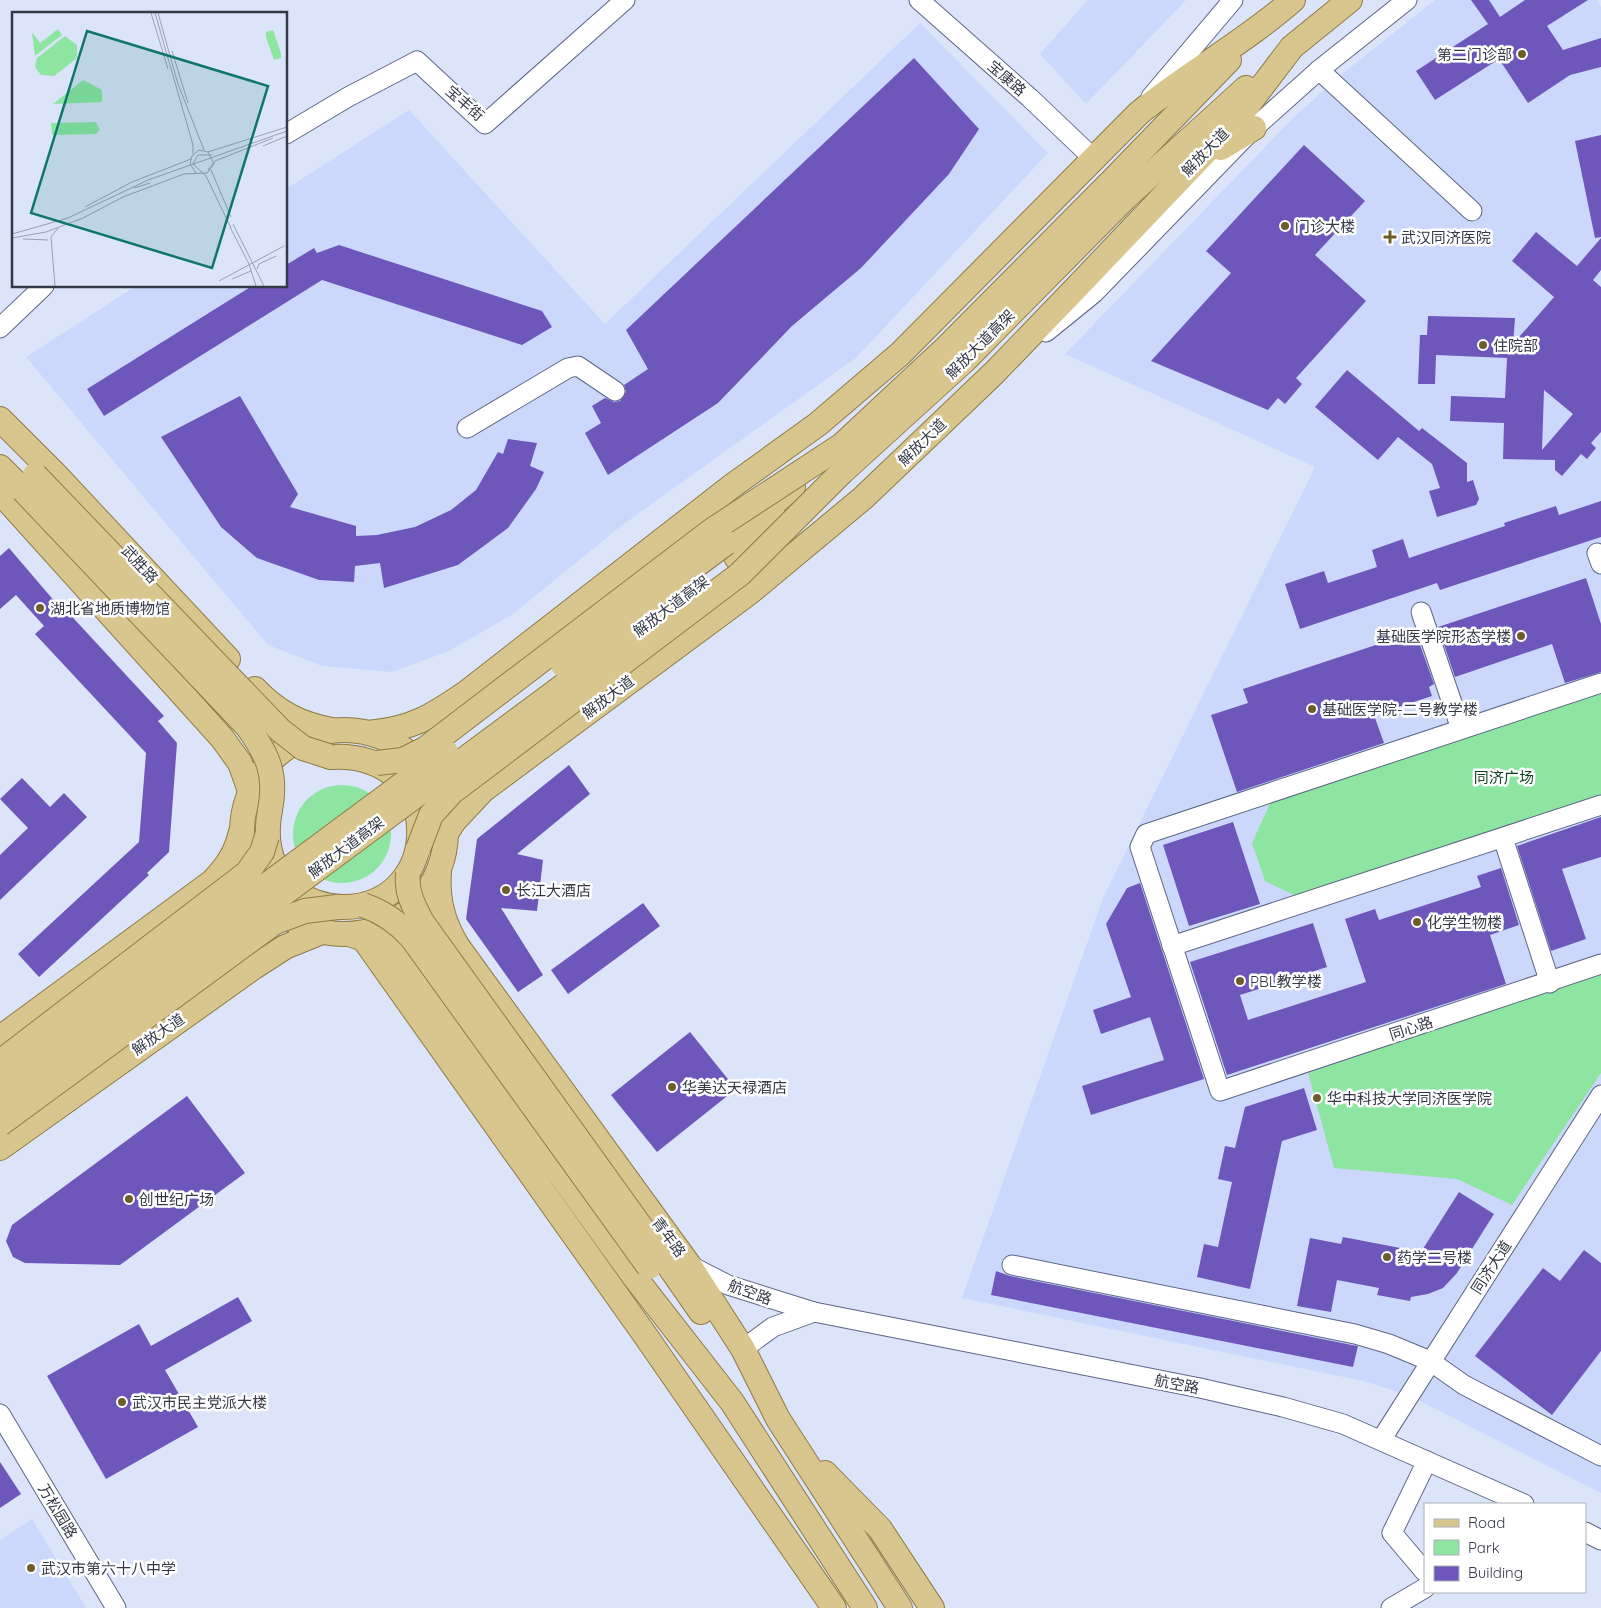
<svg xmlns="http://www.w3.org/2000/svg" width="1601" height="1608" font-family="Quicksand,'Noto Sans SC',sans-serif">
<rect width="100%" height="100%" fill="#dce4fa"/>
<!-- built -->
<g fill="#ccd8fb">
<path d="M1088,0H1186L1086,104L1040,54Z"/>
<path d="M1435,0H1598L1601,7V1493L1408,1395L1363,1381L962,1298L1103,898L1315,467L1065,354L1292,119L1337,78Z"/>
<path d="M920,23L1048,153L856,358L621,526L513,614L449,651L392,672L322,666L268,645L26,357L136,286H286V189L409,110L605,324Z"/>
<path d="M32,1519L86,1608H0V1540Z"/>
</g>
<!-- green -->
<g fill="#8ee5a2">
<path d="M1601,692V798L1300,898L1265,881L1252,843L1271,801Z"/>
<circle cx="342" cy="834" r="49"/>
<path d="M1601,973V1073L1512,1205L1457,1179L1334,1168L1308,1073Z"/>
</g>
<!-- building -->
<g fill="#6d57bb" fill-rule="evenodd">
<path d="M1471,0H1489L1500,17L1525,0H1588L1547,26L1563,50L1601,38V67L1570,75L1528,103L1499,59L1435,100L1416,71L1488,24Z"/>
<path d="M914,58L979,129L949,174L861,268L792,326L718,403L608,475L585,433L601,423L592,406L605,398L614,402L620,401L626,392L624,385L648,369L626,330Z"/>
<path d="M1601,135V237L1595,238L1575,141Z"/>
<path d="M1304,145L1365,201L1315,255L1366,301L1296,378L1302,384L1285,404L1278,398L1268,410L1151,361L1231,273L1206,251Z"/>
<path d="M1536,232L1577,266L1601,238V270L1593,280L1601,287V432L1591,443L1596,448L1587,459L1581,454L1562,476L1555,470V460L1503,459L1504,423L1450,421L1451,396L1505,398L1507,358L1436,355L1435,384H1418L1420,335H1427L1428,316L1515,318L1513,344L1554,297L1512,261ZM1544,390L1573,414L1542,450Z"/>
<path d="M339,245L542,311L552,327L522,345L322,280L104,416L87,389L252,286H286V265L314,248L317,253Z"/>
<path d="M1347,370L1419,431L1422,428L1467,463V482L1473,480L1479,499L1476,505L1437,517L1429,491L1440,488L1432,464L1398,437L1378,460L1315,407Z"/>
<path d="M240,396L298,494L290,507L356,526V536L377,535L415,527L451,510L476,490L498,452L503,454L508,439L537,443L530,466L544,472L536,489L508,528L458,565L384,588L380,563L355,566L354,582L319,580L257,558L221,527L161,437Z"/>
<path d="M1601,501V537L1440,590L1437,583L1300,629L1285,584L1324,571L1328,583L1377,567L1372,550L1403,539L1409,558L1505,526L1504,523L1556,506L1559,515Z"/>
<path d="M9,548L62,610L64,608L164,716L158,721L177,743L169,852L147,873L149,875L39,977L18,954L139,842L146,753L35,634L44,626L16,595L0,609V556Z"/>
<path d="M1586,578L1601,624V672L1565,683L1552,644L1455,677L1438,627Z"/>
<path d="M1412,633L1415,643L1419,642L1434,684L1429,687L1432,696L1374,715L1384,743L1237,792L1211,715L1248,703L1243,689Z"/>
<path d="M569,765L590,794L517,854L543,860L537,911L501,908L543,975L518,992L466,919L477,839Z"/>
<path d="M22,778L50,807L64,793L87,817L0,900V855L28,828L0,799Z"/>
<path d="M1601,817V857L1562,869L1586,939L1551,951L1517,846Z"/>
<path d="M1233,822L1260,904L1189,926L1163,845Z"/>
<path d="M1501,868L1519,925L1490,935L1506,984L1227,1075L1190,962L1313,923L1327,967L1240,995L1248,1020L1366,982L1345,919L1375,909L1379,920L1481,887L1477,876Z"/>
<path d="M1140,883L1204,1079L1091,1115L1082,1086L1164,1060L1150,1017L1101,1034L1093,1010L1131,997L1106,924L1127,888Z"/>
<path d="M643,903L660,926L568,994L551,970Z"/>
<path d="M690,1032L736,1089L657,1152L611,1095Z"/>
<path d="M1304,1088L1317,1130L1282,1141L1250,1289L1197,1277L1204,1244L1218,1247L1232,1182L1218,1179L1225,1146L1235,1148L1245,1107Z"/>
<path d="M187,1096L245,1173L120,1265L25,1263L13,1257L6,1241L12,1225Z"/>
<path d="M1459,1192L1494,1214L1457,1273L1443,1288L1428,1294L1411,1297L1410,1301L1377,1295L1379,1288L1337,1280L1331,1312L1297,1306L1310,1238L1341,1244L1343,1237L1421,1252Z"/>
<path d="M1584,1250L1601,1263V1351L1552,1415L1475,1356L1543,1268L1560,1281Z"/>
<path d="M996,1271L1010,1276L1352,1345L1358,1346L1353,1367L991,1295Z"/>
<path d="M238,1297L252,1321L165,1370L198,1427L106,1479L47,1376L139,1324L151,1346Z"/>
<path d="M0,1462L21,1494L0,1508Z"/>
</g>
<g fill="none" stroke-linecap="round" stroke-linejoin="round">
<!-- minor casing -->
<g stroke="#5c6686" stroke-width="21">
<g id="minor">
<path d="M919,0L1030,98L1094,159"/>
<path d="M1319,70L1472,211"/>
<path d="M1151,97L1233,0"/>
<path d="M286,134L348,97L417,61L485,124L625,0"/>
<path d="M0,328L44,286"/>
<path d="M1046,332L1094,293L1254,128L1319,70L1407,0"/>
<path d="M467,428L568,368L578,366L615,391"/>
<path d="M1597,553L1601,564"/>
<path d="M1421,612L1461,729"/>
<path d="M1601,683L1146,834L1140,847L1220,1091L1601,964"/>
<path d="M1503,838L1550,983"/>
<path d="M1172,946L1601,805"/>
<path d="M689,1265L728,1285L814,1312L1200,1388L1283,1407L1343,1424L1524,1504"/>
<path d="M1012,1265L1355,1334L1389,1344L1430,1361L1464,1385L1601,1456"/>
<path d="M743,1349L773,1327L814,1312"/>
<path d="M0,1414L116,1608"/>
<path d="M1381,1440L1601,1095"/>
<path d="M1585,1532L1601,1540"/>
<path d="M1425,1572L1392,1533L1427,1461"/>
<path d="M1391,1608L1425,1588"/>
</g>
</g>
<!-- major casing -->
<g stroke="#8f7c44" stroke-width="26">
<g id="major">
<path d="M1221,148L1254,128"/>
<path d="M1109,184L1229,60"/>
<path d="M1125,198L1246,88"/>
<path d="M0,419L55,474L228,659"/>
<path d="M0,467L23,490"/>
<path d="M0,492L222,738L240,763L250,791"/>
<path d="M726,543L793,487"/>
<path d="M736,557L780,522"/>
<path d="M652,574L696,632"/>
<path d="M255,689C278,713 300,724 332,730"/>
<circle cx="344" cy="832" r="102"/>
<path d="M368,733C412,729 431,717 466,693L732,486L818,424L900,354L1139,113C1188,73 1245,42 1293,0"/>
<path d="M270,810C264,840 270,869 294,890C307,901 326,907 343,907C445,907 448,751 331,757"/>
<path d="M447,832L454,821L483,790L750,592L863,498L994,373L1076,288L1238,118L1292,47L1350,0"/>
<path d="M439,872C437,900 443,923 458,947L689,1265L743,1349L778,1419L900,1608"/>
<path d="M352,935L388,947L408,964L633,1275L732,1402L865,1608"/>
<path d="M363,938L645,1335L834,1608"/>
<path d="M0,1038L212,882C227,867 236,853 241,832"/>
<path d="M0,1148L254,967L285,947L322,932"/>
<path d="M664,1259L701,1312"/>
<path d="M825,1473L880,1529L932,1608"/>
</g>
</g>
<!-- minor -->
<use href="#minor" stroke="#fff" stroke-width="19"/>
<!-- major -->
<use href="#major" stroke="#d9c68e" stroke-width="24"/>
<!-- major-bridge casing -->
<g stroke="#8f7c44" stroke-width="26" stroke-linecap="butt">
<g id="major-bridge">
<path d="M35,475L280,730L303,748L331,757"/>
<path d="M23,490L247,726C268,755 277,774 270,810"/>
<path d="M563,665L726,543"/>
<path d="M377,763L403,760L425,749L711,531L842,445L947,347L1109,184"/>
<path d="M418,849L431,815L452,792L740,574L842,472L964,361L1125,198"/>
<path d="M408,873C406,892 413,905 422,922L664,1259"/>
<path d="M363,905C383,912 398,922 412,938L649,1267"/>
<path d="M0,1062L247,873L262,852L267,836"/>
<path d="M0,1083L446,752"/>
<path d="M0,1104L659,615"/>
<path d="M0,1124L275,922L305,911L337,907"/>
</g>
</g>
<!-- major-bridge -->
<use href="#major-bridge" stroke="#d9c68e" stroke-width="24"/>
</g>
<!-- markers -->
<g fill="#6e5c2a" stroke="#fff" stroke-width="2">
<circle cx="1522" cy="54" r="5"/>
<circle cx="1285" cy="226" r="5"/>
<path d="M1387.5 229.5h5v5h5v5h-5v5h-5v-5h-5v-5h5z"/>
<circle cx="1483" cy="345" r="5"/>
<circle cx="40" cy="608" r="5"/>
<circle cx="1521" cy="636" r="5"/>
<circle cx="1312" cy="709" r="5"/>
<circle cx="506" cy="890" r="5"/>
<circle cx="1417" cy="922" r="5"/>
<circle cx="1240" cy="981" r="5"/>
<circle cx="672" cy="1087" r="5"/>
<circle cx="1317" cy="1098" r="5"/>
<circle cx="129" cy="1199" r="5"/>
<circle cx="1387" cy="1257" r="5"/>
<circle cx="122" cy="1402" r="5"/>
<circle cx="31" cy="1568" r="5"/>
</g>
<g text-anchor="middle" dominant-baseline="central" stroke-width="5" stroke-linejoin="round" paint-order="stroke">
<!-- poi labels -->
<g font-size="15" fill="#343947" stroke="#fff" text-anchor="start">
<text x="1512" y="54" text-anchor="end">第二门诊部</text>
<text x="1295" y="226">门诊大楼</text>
<text x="1401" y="237">武汉同济医院</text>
<text x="1493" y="345">住院部</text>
<text x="50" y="608">湖北省地质博物馆</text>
<text x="1511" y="636" text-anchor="end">基础医学院形态学楼</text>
<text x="1322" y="709">基础医学院-二号教学楼</text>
<text x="516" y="890">长江大酒店</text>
<text x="1427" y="922">化学生物楼</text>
<text x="1250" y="981">PBL教学楼</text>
<text x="682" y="1087">华美达天禄酒店</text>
<text x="1327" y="1098">华中科技大学同济医学院</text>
<text x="139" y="1199">创世纪广场</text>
<text x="1397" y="1257">药学二号楼</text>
<text x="132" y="1402">武汉市民主党派大楼</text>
<text x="41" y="1568">武汉市第六十八中学</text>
</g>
<!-- street labels -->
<g font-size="15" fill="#343947" stroke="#fff">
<text transform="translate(1007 78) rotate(41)">宝康路</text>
<text transform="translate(465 103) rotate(41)">宝丰街</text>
<text transform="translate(1205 152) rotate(-46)">解放大道</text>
<text transform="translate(980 344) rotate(-45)">解放大道高架</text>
<text transform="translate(922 442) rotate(-44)">解放大道</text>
<text transform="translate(140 564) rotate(47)">武胜路</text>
<text transform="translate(671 606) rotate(-37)">解放大道高架</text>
<text transform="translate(608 697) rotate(-37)">解放大道</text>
<text transform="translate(346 847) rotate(-37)">解放大道高架</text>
<text transform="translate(1411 1028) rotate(-18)">同心路</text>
<text transform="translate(158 1034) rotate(-35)">解放大道</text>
<text transform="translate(669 1237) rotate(54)">青年路</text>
<text transform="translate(1491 1267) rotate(-57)">同济大道</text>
<text transform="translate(750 1292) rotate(20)">航空路</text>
<text transform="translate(1177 1384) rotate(11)">航空路</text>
<text transform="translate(58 1511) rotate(59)">万松园路</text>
</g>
<!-- park labels -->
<g font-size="15" fill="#144021" stroke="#fff">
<text x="1504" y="777">同济广场</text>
</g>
</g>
<!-- overview -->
<g transform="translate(12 12)">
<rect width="275" height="275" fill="#dce4fa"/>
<path d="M46,17L50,23L23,44L20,20L28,31ZM261,18L269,41V46L262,48L254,25V20ZM53,24L65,33V46L42,64L29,63L23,55L25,46ZM71,68L90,78V90L41,92ZM84,110L88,118L84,122L40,123L39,111Z" fill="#8ee5a2"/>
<path fill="none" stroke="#99a0b2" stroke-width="1" d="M139,1L156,57M143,1L181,133V142M146,1L166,72L192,138M160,39L176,91M251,134L275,124M196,140L275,115M200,143H186L181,152L194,164L219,216M196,158L203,149L261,126M199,158L219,205M122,176L138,171M73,195L120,170L179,147M56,206L136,168L275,119M221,212L252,274M218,215L237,252L244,274M0,222L56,206M0,226L34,220L71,206L111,185L172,162L195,161L202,152L196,140L187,138L180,144L178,152L184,161M11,227L36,228M245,257L247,252L264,244M220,267L239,259M207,269L272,234M43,274L39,225L46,216"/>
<path fill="#0f766e" fill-opacity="0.15" stroke="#0f766e" stroke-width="2.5" d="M75,19L256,74L200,256L19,201Z"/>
<rect width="275" height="275" fill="none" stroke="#343947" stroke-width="2.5"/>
</g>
<!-- legend -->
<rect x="1424" y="1503" width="162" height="90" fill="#ffffff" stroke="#aeb0b5"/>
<rect x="1434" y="1519" width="25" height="8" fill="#d9c68e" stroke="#aeb0b5"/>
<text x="1468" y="1528" font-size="15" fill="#343947">Road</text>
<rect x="1434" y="1540" width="25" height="15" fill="#8ee5a2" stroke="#aeb0b5"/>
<text x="1468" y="1553" font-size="15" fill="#343947">Park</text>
<rect x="1434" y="1566" width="25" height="15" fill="#6d57bb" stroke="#aeb0b5"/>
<text x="1468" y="1578" font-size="15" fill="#343947">Building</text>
</svg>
